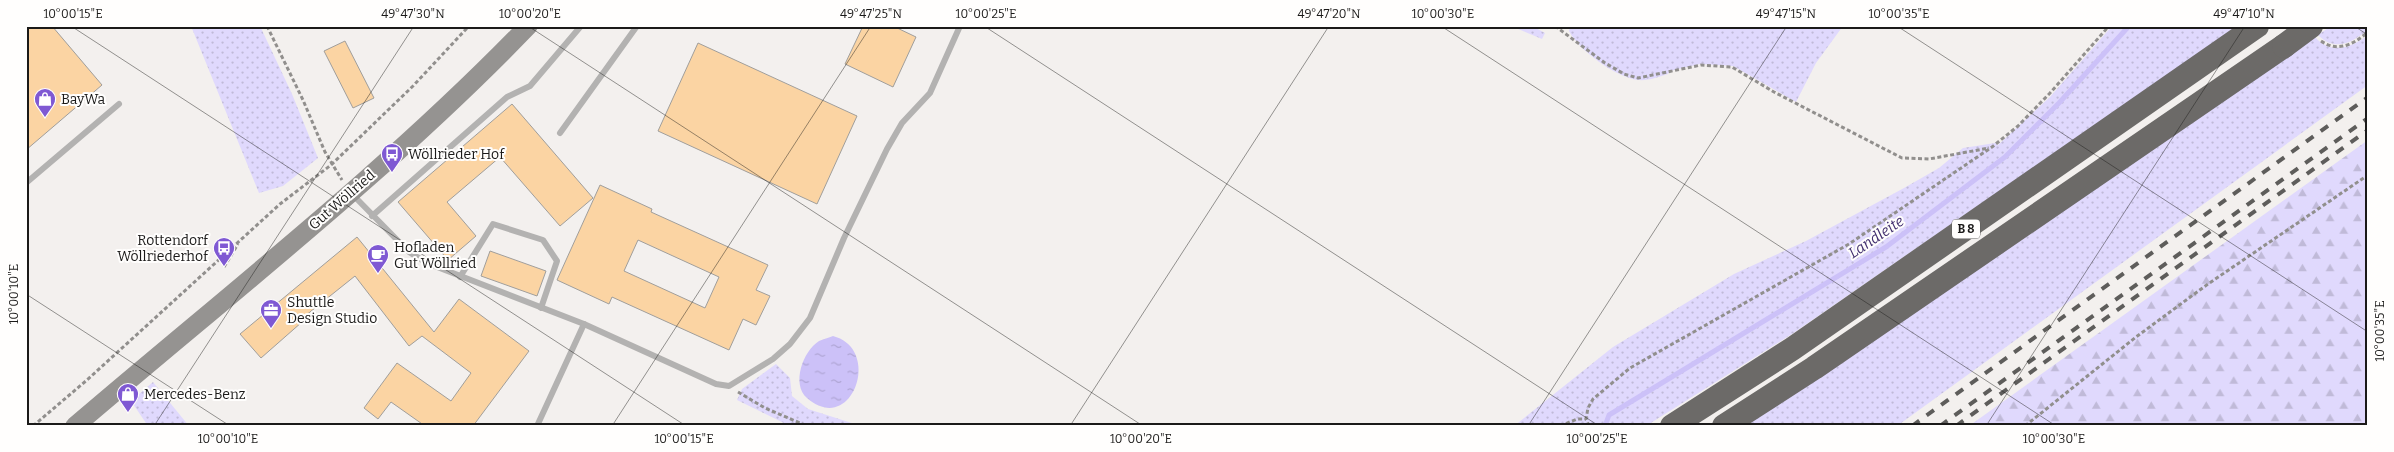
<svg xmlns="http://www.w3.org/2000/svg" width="2394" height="452" font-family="Bitter,serif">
<defs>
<pattern id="grass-dots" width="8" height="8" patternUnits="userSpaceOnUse" patternTransform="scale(1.25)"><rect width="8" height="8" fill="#e0d9fd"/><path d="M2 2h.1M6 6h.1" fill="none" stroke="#c0bad8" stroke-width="1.8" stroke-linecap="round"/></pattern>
<pattern id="forest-firs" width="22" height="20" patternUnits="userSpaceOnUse" patternTransform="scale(1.25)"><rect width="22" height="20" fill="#e0d9fd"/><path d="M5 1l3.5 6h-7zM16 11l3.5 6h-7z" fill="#c0bad8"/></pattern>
<pattern id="water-ripples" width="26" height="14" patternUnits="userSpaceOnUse" patternTransform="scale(1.25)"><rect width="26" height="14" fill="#ccc1f8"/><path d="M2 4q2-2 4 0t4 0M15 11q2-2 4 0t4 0" fill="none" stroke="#afa5d4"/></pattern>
</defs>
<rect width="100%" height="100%" fill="#f3f0ee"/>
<!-- grass -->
<g fill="url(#grass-dots)">
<path d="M191,26H260L292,94L318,158L283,186L259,193Z"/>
<path d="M1511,26H1532L1545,33L1542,39Z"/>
<path d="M1570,26H1843L1816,63L1796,102L1733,66L1700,64L1670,71L1668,74C1659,77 1648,81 1638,80C1615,77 1579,50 1569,31Z"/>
<path d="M2112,26H2238L1792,334L1646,426H1514L1613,347L1734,274L1806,241L1904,188L1939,168L1963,148L1995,143L1998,145L2050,97Z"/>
<path d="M2331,26H2368V30C2351,43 2335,52 2318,35Z"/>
<path d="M2368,35V85L1897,426H1736L2315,37C2331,55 2351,48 2368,35Z"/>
<path d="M776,364L790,378L792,396L808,409L861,426H790L737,400L742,389Z"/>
<path d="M153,382L189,426H148L131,401Z"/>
</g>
<!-- forest -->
<path fill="url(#forest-firs)" d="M2368,140V426H1969Z"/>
<!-- water -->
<path fill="url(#water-ripples)" d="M833,336C883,349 852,437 807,398C791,384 803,351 819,341C823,339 829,338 833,336Z"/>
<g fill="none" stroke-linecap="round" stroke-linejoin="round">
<!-- stream -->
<path stroke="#ccc1f8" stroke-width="5" d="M1605,426L1609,415L1886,247L2005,157L2059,103L2129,26"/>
</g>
<!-- building -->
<g fill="#fbd4a3" stroke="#a09e9b" fill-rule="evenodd">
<path d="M26,26H52L102,85L26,150Z"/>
<path d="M863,26H893L916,37L893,87L845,64Z"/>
<path d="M345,41L374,98L353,108L324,51Z"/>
<path d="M698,43L857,116L817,204L658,131Z"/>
<path d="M512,104L593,198L560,226L500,157L447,202L476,236L448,260L398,202Z"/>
<path d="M600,185L652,209L651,212L768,265L756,290L770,296L756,325L743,319L729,350L612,297L609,304L557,280ZM638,240L719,277L705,308L624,271Z"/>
<path d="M357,237L434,332L459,299L529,351L473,426H425L391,402L378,419L364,408L397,363L451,401L471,373L422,336L409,346L355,276L300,320L302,322L261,358L240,334Z"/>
<path d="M490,251L546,271L537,296L481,276Z"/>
</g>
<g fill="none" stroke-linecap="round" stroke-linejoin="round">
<!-- path -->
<g stroke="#918f8d" stroke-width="3" stroke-dasharray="4 2.5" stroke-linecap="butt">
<path d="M267,26L303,100L325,152L342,180"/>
<path d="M1555,26L1605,63L1624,74L1638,78L1701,65L1732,67L1774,92L1902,158L1929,159L1989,148"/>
<path d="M2321,41C2338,53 2354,44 2368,32"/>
<path d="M224,267L238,244"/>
<path d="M738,392L765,408L807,426"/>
<path d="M33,426L87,380L280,204L331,165L413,86L469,26"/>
<path d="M1560,426L1577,419H1586"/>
<path d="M1589,426L1586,419L1588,408L1593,399L1630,368L1849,244L1992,147L2018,126L2050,93L2109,26"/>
<path d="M2025,426L2136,337L2208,284L2368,175"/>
</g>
<!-- lane -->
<g stroke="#b3b2b1" stroke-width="6">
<path d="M560,133L637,26"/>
<path d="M26,183L119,104"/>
<path d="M353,195L409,252L427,263L584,324L716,384L729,386L773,359L790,344L810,318L844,238L887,149L902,123L930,93L960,26"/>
<path d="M372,216L507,97L530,86L581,26"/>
<path d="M460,277L493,224L543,240L557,261L541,308"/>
<path d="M537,426L584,324"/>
</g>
<!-- secondary -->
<path stroke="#959391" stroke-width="19" d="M75,426C228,295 388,171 528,26"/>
<!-- highway -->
<g stroke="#6c6a68" stroke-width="24">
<path d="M1672,426L1792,349L2257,26"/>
<path d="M1724,426L1814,368L2284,46"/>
</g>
<!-- rail -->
<g stroke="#5e5d5b" stroke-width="4" stroke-dasharray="9 9" stroke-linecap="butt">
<path d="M1912,426L2368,97"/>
<path d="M1940,426L2368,118"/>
<path d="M1956,426L2368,130"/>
</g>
<!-- highway-bridge -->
<path stroke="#6c6a68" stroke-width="24" d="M2284,46L2311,26"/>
</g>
<!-- ticks -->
<path fill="none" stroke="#1b1a19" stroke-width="1" stroke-opacity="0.45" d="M71,26L686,426M528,26L1143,426M984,26L1599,426M1441,26L2056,426M1897,26L2368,332M2354,26L2368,35M26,294L230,426M154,426L414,26M612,426L871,26M1070,426L1329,26M1528,426L1787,26M1986,426L2245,26"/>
<!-- icons -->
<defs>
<g id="shop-pin" transform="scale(1.125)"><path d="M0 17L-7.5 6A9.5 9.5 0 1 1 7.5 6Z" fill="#7f59d3" stroke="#fffefd"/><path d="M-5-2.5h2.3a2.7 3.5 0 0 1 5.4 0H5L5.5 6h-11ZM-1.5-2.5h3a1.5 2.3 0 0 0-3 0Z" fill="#fff"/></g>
<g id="bus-pin" transform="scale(1.125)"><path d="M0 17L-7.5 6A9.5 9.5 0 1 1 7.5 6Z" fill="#7f59d3" stroke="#fffefd"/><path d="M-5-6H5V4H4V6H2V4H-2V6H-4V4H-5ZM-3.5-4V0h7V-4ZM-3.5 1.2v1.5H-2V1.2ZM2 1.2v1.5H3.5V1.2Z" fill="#fff"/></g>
<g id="cafe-pin" transform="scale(1.125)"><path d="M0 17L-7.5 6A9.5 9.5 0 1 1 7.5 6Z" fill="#7f59d3" stroke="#fffefd"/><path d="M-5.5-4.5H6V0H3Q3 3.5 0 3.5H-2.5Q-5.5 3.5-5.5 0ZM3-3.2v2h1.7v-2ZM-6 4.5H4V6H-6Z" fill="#fff"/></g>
<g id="office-pin" transform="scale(1.125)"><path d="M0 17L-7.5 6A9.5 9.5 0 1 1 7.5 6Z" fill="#7f59d3" stroke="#fffefd"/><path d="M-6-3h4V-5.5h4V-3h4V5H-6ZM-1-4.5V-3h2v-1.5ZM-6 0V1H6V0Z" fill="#fff"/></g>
</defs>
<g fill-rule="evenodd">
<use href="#shop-pin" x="45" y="99"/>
<use href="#bus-pin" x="392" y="154"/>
<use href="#bus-pin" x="224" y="248"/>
<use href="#cafe-pin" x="378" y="255"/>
<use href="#office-pin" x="271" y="310"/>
<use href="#shop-pin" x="128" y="394"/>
</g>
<g text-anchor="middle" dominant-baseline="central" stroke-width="4" stroke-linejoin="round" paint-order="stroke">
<!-- shield labels -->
<rect fill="#fffefd" stroke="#5f5e5d" stroke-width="1" x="1952" y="219.5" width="28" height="19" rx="4"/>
<g font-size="12" font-weight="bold" fill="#1b1a19">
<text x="1966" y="229">B 8</text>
</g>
<!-- poi labels -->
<g font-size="14" fill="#1b1a19" stroke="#fffefd" text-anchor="start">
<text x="61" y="99">BayWa</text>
<text x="408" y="154">Wöllrieder Hof</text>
<text x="208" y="240" text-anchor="end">Rottendorf<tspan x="208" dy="16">Wöllriederhof</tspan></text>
<text x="394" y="247">Hofladen<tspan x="394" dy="16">Gut Wöllried</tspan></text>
<text x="287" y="302">Shuttle<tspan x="287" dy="16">Design Studio</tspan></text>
<text x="144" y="394">Mercedes-Benz</text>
</g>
<!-- street labels -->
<g font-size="14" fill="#1b1a19" stroke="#fffefd">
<text transform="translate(342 200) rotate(-41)">Gut Wöllried</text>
</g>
<!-- water labels -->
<g font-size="15" font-style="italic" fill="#412e6e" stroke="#fffefd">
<text transform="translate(1876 237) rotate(-34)">Landleite</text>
</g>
</g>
<!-- border -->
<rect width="2394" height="452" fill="none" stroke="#fffefd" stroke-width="55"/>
<rect x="28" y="28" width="2338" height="396" fill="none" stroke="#1b1a19" stroke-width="2"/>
<g font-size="12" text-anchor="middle" fill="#1b1a19">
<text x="73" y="18">10°00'15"E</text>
<text x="413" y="18">49°47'30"N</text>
<text x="530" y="18">10°00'20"E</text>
<text x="871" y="18">49°47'25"N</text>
<text x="986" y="18">10°00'25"E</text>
<text x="1329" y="18">49°47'20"N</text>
<text x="1443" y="18">10°00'30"E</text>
<text x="1786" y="18">49°47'15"N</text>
<text x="1899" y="18">10°00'35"E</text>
<text x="2244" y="18">49°47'10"N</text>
<text transform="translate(14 294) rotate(-90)" y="4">10°00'10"E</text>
<text transform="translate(2380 331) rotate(-90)" y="4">10°00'35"E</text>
<text x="228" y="443">10°00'10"E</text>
<text x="684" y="443">10°00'15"E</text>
<text x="1141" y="443">10°00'20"E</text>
<text x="1597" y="443">10°00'25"E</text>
<text x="2054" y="443">10°00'30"E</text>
</g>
</svg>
